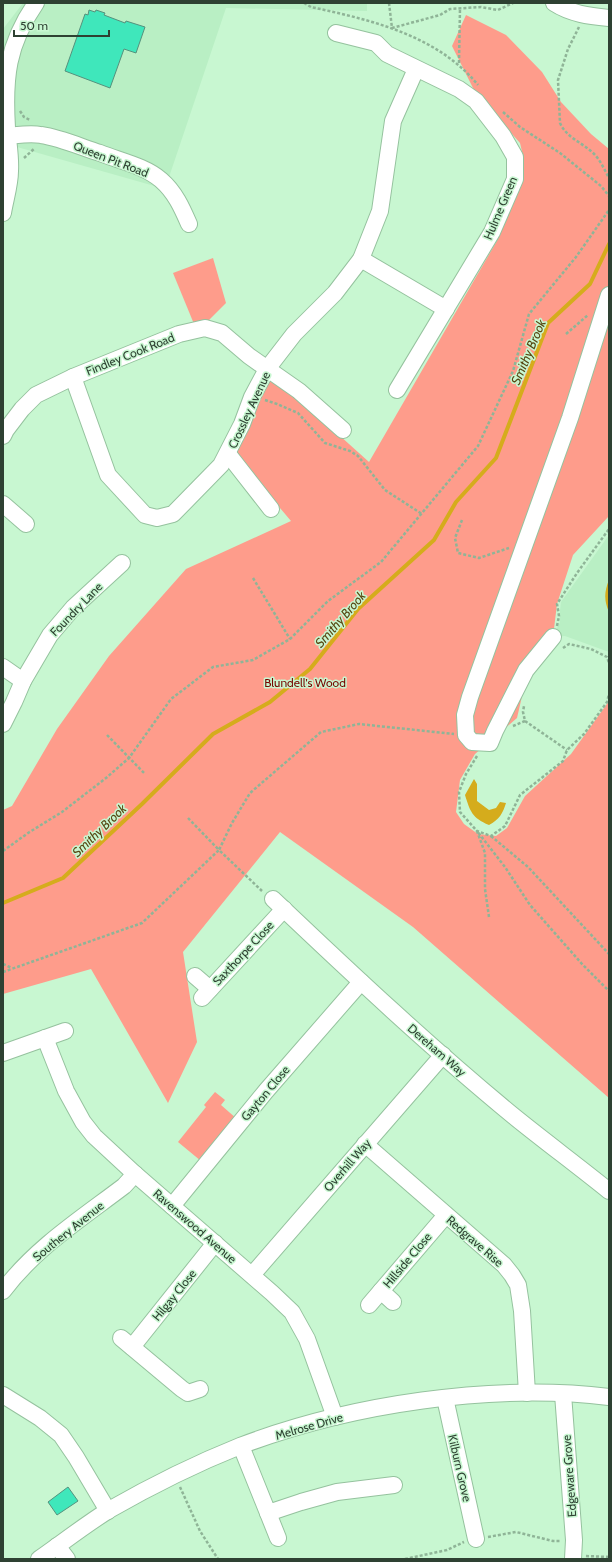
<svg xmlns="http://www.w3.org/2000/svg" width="612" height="1562" font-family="Cabin,sans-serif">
<rect width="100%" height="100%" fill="#c8f7d1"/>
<!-- built -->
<g fill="#b9efc4">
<path d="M23,3H367V11L226,8L165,189L3,143V29Z"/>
<path d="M609,535V652L565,636L553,637L560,622V610L561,602Z"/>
</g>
<!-- green -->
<g fill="#fe9c8b">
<path d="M466,15L506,35L542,72L561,102L591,134L609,149V516L573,555L557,604L553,637L529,666L517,718L475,754L460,780L456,812L464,824L478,834L496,836L507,828L525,796L571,754L609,701V1098L413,927L280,832L183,952L197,1042L168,1103L91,969L3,994V810L12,806L57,729L109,656L186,569L291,521L269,495L234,451L271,377L329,426L369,462L498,239L523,178L524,160L520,143L475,92L452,46Z"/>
<path d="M213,258L226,303L207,322L194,324L173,273Z"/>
<path d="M215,1092L225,1100L221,1105L237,1119L201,1161L178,1142L206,1107L204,1105Z"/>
</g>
<!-- water -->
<g fill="#d5ac1c">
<path d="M609,580V612C604,601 604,592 609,580Z"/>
<path d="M474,779L477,784V801L489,810L496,808L500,802L506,803C503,813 499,820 489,825C472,818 470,811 465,795Z"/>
</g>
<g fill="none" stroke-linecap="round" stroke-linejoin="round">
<!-- stream -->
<path stroke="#d5ac1c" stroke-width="4" d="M3,903L63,878L142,804L213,734L270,702L310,669L358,609L434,540L456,502L496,458L548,323L590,284L609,244"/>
</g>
<!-- building -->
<g fill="#3fe7bb" stroke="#55917d">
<path d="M89,10L95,12L96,10L105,13L104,15L125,23L126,21L145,27L136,53L124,49L110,88L65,71L85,14L88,15Z"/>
<path d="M68,1487L78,1501L57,1515L48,1502Z"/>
</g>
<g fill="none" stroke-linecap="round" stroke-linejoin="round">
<!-- minor casing -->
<g stroke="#95c29e" stroke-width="18">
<g id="minor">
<path d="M554,3C571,14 589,16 609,18"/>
<path d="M336,33L376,43L387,54L459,89L476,101L503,136L515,157V179L492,232L397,390"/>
<path d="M8,136C19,135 30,133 41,135C61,138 81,147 100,153C120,161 145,166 161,180C175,192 182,208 189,224"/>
<path d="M3,213C5,200 10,185 10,171C11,157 8,142 7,128C4,78 7,45 36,3"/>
<path d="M361,259L446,309"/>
<path d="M73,377L108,475L145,515L157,518L173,514L221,465L242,424L252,397L267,369L294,334L335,293L361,259L380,211L393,121L416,69"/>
<path d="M3,436L6,430L22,409L36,395L73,377L179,334L205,328L222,333L249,356L299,391L343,430"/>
<path d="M228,454L271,509"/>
<path d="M3,504L26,524"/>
<path d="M553,637L526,670L495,731L490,743L472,742L466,735L465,715L470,697L570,418L609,295"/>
<path d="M3,667L23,681"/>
<path d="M3,724L14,702L23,681L50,635L73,608L122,563"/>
<path d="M273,899C352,974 432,1049 516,1118C547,1143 578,1166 609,1191"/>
<path d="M195,976L210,989"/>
<path d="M202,998L284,909"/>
<path d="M45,1038L66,1091L83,1122L94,1136L135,1174L272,1293L292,1312L307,1339L335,1417"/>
<path d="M3,1053L65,1031"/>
<path d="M365,1144L504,1265L512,1275L518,1285L522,1311L527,1393"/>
<path d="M172,1206L266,1091L361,982"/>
<path d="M252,1275L443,1055"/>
<path d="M3,1291C35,1248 82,1218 124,1186L135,1174"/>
<path d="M381,1291L393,1302"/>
<path d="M369,1305L446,1215"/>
<path d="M121,1338L182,1389L188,1393L200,1389"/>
<path d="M132,1347L215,1243"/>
<path d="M563,1394L574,1540L573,1559"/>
<path d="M3,1395L40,1418L61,1435L76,1457L108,1511"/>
<path d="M445,1398L476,1539"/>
<path d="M241,1446L268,1513L301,1502L337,1492L394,1485"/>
<path d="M268,1513L278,1538"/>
<path d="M57,1546L67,1559"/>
<path d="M39,1559C62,1543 85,1525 109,1510C151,1486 195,1464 240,1446C350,1404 493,1383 609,1397"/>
</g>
</g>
<!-- path -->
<g stroke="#8fb497" stroke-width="2.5" stroke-dasharray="3 2" stroke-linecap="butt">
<path d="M304,3L311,7C371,20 437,35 478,85"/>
<path d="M389,3L392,28L440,15L450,9L481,7L498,10L513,3"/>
<path d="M579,27L568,49L558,80L560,123C566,137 581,142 592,152C600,159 604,169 609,178"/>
<path d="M459,63L460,8"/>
<path d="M20,111L24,117L30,120"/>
<path d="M503,112L520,127L560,153L601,186L609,196"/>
<path d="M24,158L35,148"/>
<path d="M566,334L588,315"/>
<path d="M265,400L277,404L298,413L325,443L350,451L358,456L385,490L422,514"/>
<path d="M462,520L455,538L458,553L479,558L509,548"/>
<path d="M253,578L290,639"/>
<path d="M557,626L559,616L557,604L577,573L609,529"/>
<path d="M563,648L569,644L591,649L607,657L609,663"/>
<path d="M525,721L567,750"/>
<path d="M513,726L525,721L523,712L524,706"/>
<path d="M107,735L145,774"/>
<path d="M477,756L466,774L459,792L460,812L477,831L491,836L505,826L520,795L563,761L567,750L584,734L607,702L609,694"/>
<path d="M188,818L219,850L232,823L250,793L321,732L359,724L454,734"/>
<path d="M491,836L528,867L609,954"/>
<path d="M3,851L28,833L62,812L106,778L129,758L171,699L213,667L253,660L290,639L328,601L381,562L478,446L513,371L529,314L576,257L609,210"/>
<path d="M489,917L485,889V853L477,831L505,867L530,905L582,964L609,991"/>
<path d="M3,964L12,968"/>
<path d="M3,972L142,923L219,850L262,891"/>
<path d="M180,1487L200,1531L218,1559"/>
<path d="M488,1537L516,1532L553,1541H561"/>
<path d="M586,1556L609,1557"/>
<path d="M405,1559L447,1550L464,1542"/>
</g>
<!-- minor -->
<use href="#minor" stroke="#fff" stroke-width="16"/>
</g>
<g text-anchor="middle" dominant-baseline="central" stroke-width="3" stroke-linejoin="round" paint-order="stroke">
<!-- street labels -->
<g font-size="12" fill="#2e4132" stroke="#c8f7d1">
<text transform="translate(111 159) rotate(21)">Queen Pit Road</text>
<text transform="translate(500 208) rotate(-67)">Hulme Green</text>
<text transform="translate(130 354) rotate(-22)">Findley Cook Road</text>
<text transform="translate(249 410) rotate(-65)">Crossley Avenue</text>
<text transform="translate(76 609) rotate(-46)">Foundry Lane</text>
<text transform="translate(243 953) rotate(-47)">Saxthorpe Close</text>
<text transform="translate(437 1050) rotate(41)">Dereham Way</text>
<text transform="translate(265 1093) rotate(-50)">Gayton Close</text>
<text transform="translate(347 1165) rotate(-49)">Overhill Way</text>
<text transform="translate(195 1226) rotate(41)">Ravenswood Avenue</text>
<text transform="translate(68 1231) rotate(-39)">Southery Avenue</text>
<text transform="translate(475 1241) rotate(41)">Redgrave Rise</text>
<text transform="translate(407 1260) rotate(-50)">Hillside Close</text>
<text transform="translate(174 1295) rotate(-51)">Hilgay Close</text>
<text transform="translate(309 1426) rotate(-16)">Melrose Drive</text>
<text transform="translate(460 1468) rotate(77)">Kilburn Grove</text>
<text transform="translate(569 1476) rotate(-94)">Edgeware Grove</text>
</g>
<!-- park labels -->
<g font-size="12" fill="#770600" stroke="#c8f7d1">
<text x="305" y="682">Blundell's Wood</text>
</g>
<!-- water labels -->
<g font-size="13" font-style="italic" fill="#584814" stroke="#c8f7d1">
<text transform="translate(528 352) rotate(-67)">Smithy Brook</text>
<text transform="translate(340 619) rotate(-49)">Smithy Brook</text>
<text transform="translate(99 830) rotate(-44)">Smithy Brook</text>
</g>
</g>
<!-- border -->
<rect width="612" height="1562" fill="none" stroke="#2e4132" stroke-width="8"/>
<!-- scale -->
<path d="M14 30v6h95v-6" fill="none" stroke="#2e4132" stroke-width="2"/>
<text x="20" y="30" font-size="12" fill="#2e4132" stroke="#c8f7d1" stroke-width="3" paint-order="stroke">50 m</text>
</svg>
